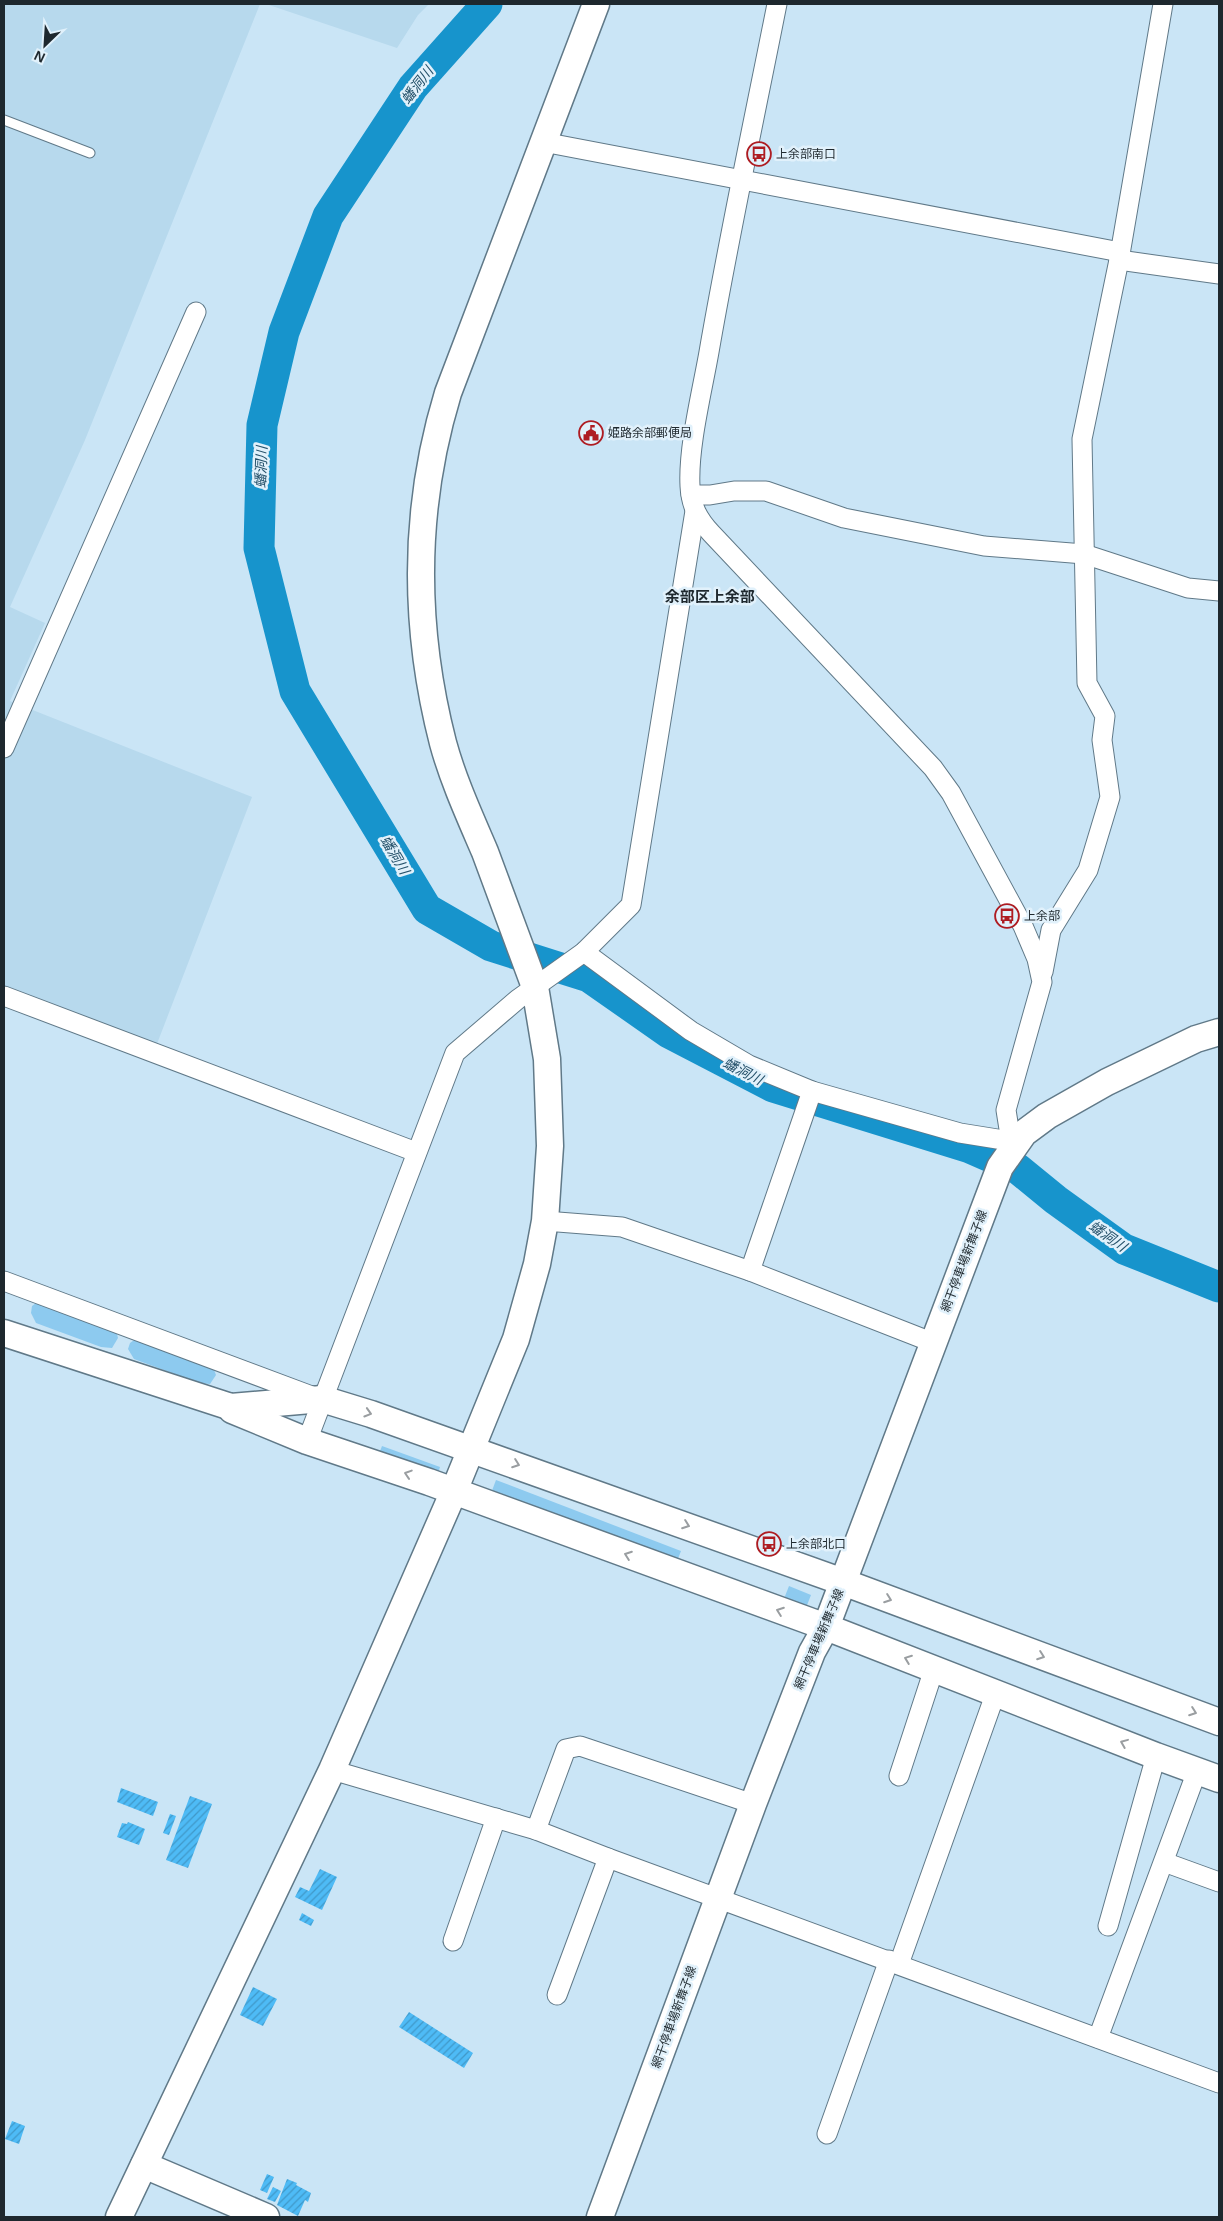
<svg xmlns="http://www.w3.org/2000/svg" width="1223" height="2221" font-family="Helvetica,'Noto Sans JP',sans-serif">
<defs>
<pattern id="building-hatch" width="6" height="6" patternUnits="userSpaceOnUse" patternTransform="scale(1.25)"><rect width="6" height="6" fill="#4ebbf6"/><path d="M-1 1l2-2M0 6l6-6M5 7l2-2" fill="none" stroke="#4098c8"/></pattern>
</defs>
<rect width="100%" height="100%" fill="#cae5f6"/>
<!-- built -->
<g fill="#b7d9ed">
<path d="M4,4H260L85,440L10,607L45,623L10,701L252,797L155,1049L4,992Z"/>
<path d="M266,4H429L418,15L397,48Z"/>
</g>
<!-- green -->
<g fill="#8dcaef">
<path d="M39,1301L116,1330L118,1338L112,1348L101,1347L36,1323L31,1313L32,1306Z"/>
<path d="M137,1338L213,1367L216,1375L210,1384L199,1383L134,1359L128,1349L130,1343Z"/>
<path d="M382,1446L440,1467L436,1480L377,1459Z"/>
<path d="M496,1480L681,1551L672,1574L487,1504Z"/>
<path d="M789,1586L811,1595L802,1618L780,1609Z"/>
</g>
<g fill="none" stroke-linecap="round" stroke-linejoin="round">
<!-- river -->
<path stroke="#1794cc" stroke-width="31" d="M487,4L413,87L328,216L284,332L262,425L259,548L295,691L427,909L491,946L589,977L669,1033L773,1087L970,1148L1018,1169L1056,1200L1124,1249L1219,1287"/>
</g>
<!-- building -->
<g fill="url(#building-hatch)">
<path d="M121,1788L158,1802L153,1816L117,1802Z"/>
<path d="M190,1796L212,1804L188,1868L166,1860Z"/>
<path d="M170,1814L176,1816L169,1835L163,1833Z"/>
<path d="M128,1822L145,1829L139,1845L117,1837L122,1823L127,1824Z"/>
<path d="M320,1869L337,1877L322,1910L295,1897L300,1887L309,1891Z"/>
<path d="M302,1913L314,1920L311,1926L299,1920Z"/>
<path d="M253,1987L277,1999L263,2026L240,2015Z"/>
<path d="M409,2012L473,2053L464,2068L399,2027Z"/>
<path d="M12,2121L25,2126L19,2144L5,2139Z"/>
<path d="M267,2174L274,2177L267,2193L260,2190Z"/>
<path d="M287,2179L297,2183L296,2185L311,2193L308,2202L305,2200L298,2216L277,2205Z"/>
<path d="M273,2187L281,2191L275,2202L267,2199Z"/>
</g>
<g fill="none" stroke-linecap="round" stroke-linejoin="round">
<!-- lane casing -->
<g stroke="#607988" stroke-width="11">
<path id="lane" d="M4,120L90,153"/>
</g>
<!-- street casing -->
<g stroke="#607988" stroke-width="21">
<g id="street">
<path d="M777,4C754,120 729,236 709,352C702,392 688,447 690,486C691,506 698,519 711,533L933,768L951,793L1023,926L1037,959L1042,982L1006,1110L1009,1129L1016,1142"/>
<path d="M543,142L1120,252"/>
<path d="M1119,260L1219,274"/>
<path d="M691,495H710L734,491H766L844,518L984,546L1084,554L1188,588L1219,591"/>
<path d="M4,748L196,312"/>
<path d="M584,952L691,1031L749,1065L812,1091L960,1133L1016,1142"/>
<path d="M1043,972L1051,930L1088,870L1110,797L1102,740L1105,716L1087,683L1082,439L1119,260L1163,4"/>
<path d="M4,996L416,1152"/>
<path d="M545,1221L622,1227L750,1271L934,1343"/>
<path d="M750,1271L812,1091"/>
<path d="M4,1281L317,1398"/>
<path d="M307,1441L455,1053L518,999L584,952L631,905L695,511"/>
<path d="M332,1770L536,1830L608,1858L1219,2083"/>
<path d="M899,1776L934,1669"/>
<path d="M536,1830L566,1749L580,1746L753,1804"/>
<path d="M1164,1862L1219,1882"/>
<path d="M1108,1926L1156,1756"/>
<path d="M453,1941L496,1818"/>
<path d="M899,1964L996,1692"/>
<path d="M557,1995L608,1858"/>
<path d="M1098,2038L1197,1771"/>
<path d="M827,2134L889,1960"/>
</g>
</g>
<!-- secondary casing -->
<g stroke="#607988" stroke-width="29">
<g id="secondary">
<path d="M4,1333L231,1407L322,1399L371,1414L843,1582L1219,1722"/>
<path d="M232,1410L307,1441L429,1482L826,1627L1156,1756L1219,1779"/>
<path d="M144,2165L266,2217"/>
<path d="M119,2217L332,1770L454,1491L516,1339L537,1264L545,1221L550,1146L547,1059L535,987C518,942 502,897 485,852C470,817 453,780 443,743C413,626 413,508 448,393L596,4"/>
<path d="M600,2217L753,1804L812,1652L826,1627L1000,1167L1024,1133L1047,1116L1107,1082L1196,1039L1219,1032"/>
</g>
</g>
<!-- lane -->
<use href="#lane" stroke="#fff" stroke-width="9"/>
<!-- street -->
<use href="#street" stroke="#fff" stroke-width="19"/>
<!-- secondary -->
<use href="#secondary" stroke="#fff" stroke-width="26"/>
</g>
<!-- one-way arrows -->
<defs><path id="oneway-chevron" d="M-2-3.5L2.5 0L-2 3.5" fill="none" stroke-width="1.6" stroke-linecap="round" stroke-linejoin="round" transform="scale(1.25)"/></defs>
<g stroke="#9a9ea1">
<use href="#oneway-chevron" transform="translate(368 1413) rotate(17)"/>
<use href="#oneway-chevron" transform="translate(516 1464) rotate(20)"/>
<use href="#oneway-chevron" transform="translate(408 1474) rotate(-162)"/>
<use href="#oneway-chevron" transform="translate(686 1525) rotate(20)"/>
<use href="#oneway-chevron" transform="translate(628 1555) rotate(-160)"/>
<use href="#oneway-chevron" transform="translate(888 1599) rotate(20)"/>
<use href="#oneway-chevron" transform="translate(780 1611) rotate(-160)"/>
<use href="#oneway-chevron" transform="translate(1041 1656) rotate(20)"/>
<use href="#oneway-chevron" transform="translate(908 1659) rotate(-159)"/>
<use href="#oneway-chevron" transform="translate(1193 1712) rotate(20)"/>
<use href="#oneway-chevron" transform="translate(1124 1743) rotate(-158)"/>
</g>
<!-- icons -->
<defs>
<g id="bus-ring" transform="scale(1.25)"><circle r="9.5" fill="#e1f1fb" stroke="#ae1c22" stroke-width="1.5"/><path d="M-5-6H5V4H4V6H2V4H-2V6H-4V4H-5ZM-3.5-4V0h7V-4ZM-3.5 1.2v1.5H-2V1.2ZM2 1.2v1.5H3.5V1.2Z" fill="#ae1c22"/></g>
<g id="civic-ring" transform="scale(1.25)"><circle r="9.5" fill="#e1f1fb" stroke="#ae1c22" stroke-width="1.5"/><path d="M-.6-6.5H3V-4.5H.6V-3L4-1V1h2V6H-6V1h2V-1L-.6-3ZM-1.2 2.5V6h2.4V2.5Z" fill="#ae1c22"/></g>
</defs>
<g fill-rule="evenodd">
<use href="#bus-ring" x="759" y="154"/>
<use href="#civic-ring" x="591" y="433"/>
<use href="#bus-ring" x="1007" y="916"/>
<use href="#bus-ring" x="769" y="1544"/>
</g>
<g text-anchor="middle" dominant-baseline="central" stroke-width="5" stroke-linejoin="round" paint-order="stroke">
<!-- poi labels -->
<g font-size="12" fill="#1e282e" stroke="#e1f1fb" text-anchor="start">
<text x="776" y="154">上余部南口</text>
<text x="608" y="433">姫路余部郵便局</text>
<text x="1024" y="916">上余部</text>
<text x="786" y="1544">上余部北口</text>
</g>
<!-- street labels -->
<g font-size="12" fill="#1e282e" stroke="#e1f1fb">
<text transform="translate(964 1261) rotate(-69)">網干停車場新舞子線</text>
<text transform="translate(819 1639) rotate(-67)">網干停車場新舞子線</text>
<text transform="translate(674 2017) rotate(-70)">網干停車場新舞子線</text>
</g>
<!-- water labels -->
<g font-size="14" font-style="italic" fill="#25516a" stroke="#e1f1fb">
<text transform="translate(417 85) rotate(-52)">蟠洞川</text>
<text transform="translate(261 467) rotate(-88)">蟠洞川</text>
<text transform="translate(395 855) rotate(59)">蟠洞川</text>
<text transform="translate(743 1071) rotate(27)">蟠洞川</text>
<text transform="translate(1108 1236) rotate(35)">蟠洞川</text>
</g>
<!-- quarter labels -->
<g font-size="15" font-weight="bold" fill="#1e282e" stroke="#e1f1fb">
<text x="710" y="596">余部区上余部</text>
</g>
</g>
<!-- border -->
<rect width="1223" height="2221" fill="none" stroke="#1e282e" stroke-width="10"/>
<!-- north arrow -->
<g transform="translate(45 45) rotate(205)" stroke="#e1f1fb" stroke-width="4" paint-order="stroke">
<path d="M0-4L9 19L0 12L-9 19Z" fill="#1e282e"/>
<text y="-8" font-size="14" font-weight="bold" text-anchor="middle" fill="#1e282e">N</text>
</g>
</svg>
